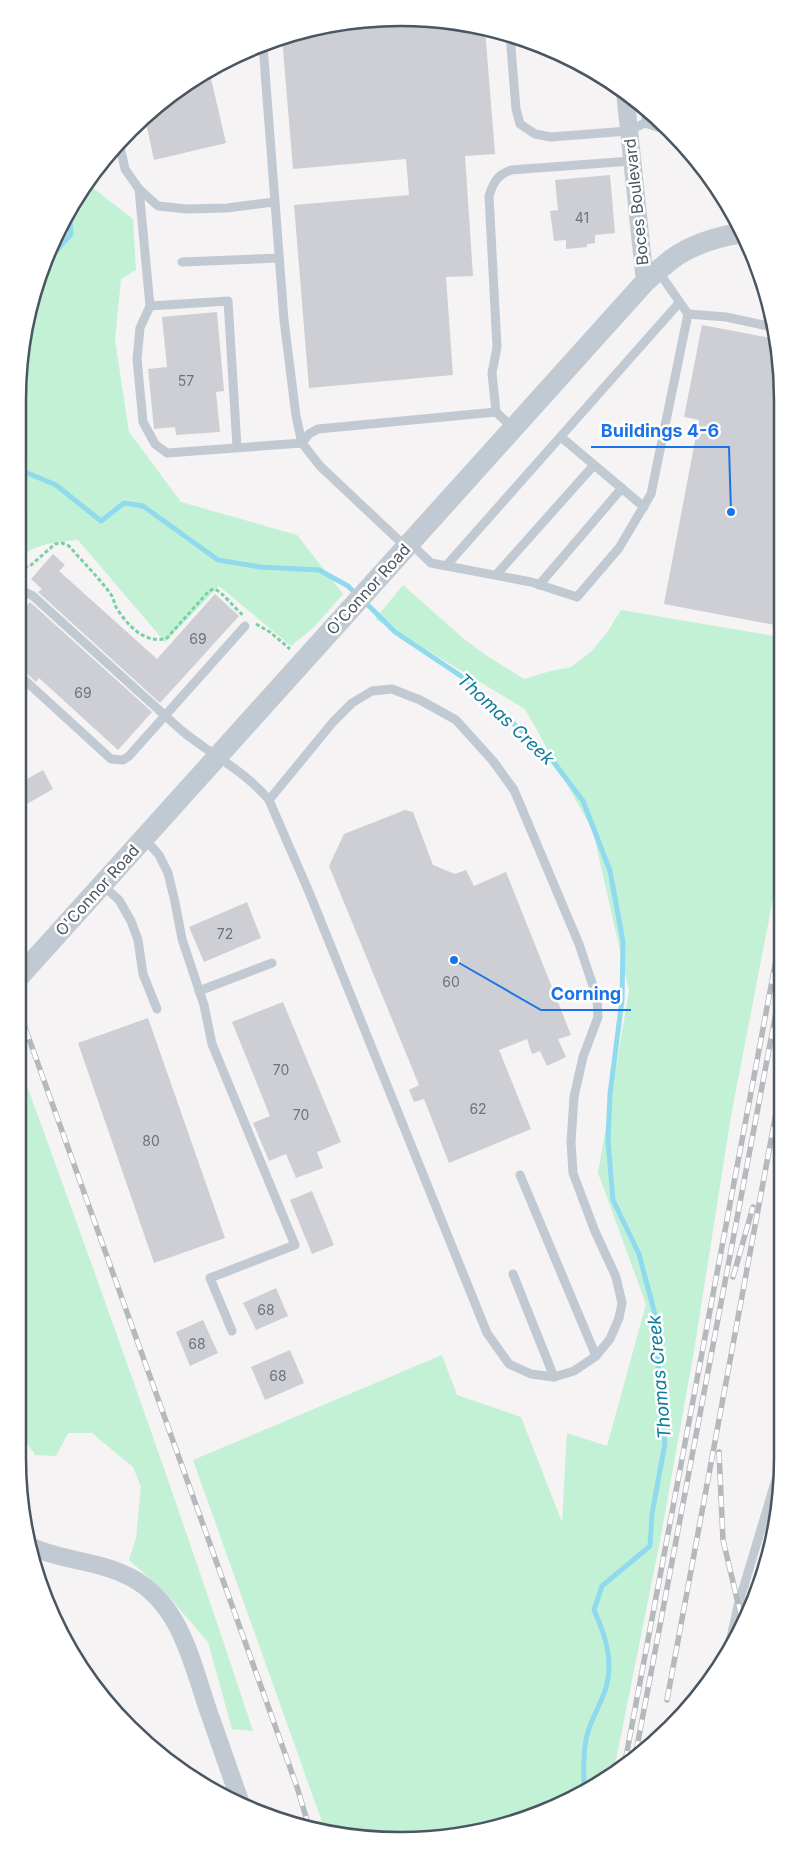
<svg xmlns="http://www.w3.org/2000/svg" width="800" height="1858" font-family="Inter,sans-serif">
<rect width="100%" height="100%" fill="#f5f3f3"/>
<!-- green -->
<g fill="#c3f1d5">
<path d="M90,179L93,188L133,219L136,270L121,279L115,340L129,432L181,502L297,535L343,594L314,627L291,646L219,586L165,642L78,540C57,542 33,543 18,560V400L38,277L69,209Z"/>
<path d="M403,585L464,639L487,656L524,679L551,671L571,667L592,651L608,631L621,610L780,637L781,857L731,1116L694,1351L660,1541L614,1770L591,1789L523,1820L450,1837L326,1833L193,1460L442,1355L457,1395L521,1417L562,1522L567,1433L607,1446L646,1304L598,1173L629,991L593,831L525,709L375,619Z"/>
<path d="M18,1061C99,1283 179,1506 253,1731L232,1729L208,1642L164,1591L129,1560L136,1538L141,1487L133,1467L92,1433H68L56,1456L35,1455L18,1429Z"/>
</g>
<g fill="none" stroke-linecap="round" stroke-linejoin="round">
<!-- stream -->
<g stroke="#90daee" stroke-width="5">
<path d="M42,267L71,234L69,208"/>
<path d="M18,469L56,485L101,521L124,503L143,506L218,560L260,567L319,570L348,586L357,595"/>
<path d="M365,602L395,632L464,678L549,756L583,801L610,871L623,942L622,1000L610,1094L608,1141L613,1200L639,1254L657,1322L659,1405L665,1443L652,1514L650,1546L602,1586L594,1610C605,1635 614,1660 606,1688C600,1707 587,1725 585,1746C583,1761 584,1777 584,1792"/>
</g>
</g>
<!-- building -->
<g fill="#cdcfd5">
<path d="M375,18L450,21L485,29L495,154L465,156L473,276L446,277L453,375L309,388L294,205L409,195L406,159L293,169L282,38L301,30Z"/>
<path d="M209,70L226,143L154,160L145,118L167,96Z"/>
<path d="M610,175L615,233L595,235V243L587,244V247L566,249V240L554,241L550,211L558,210L555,180Z"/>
<path d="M217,312L224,391L216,392L220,432L176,435L175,427L154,429L148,369L167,367L162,317Z"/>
<path d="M702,325L776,339L779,350L780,626L664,604L699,420L684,417Z"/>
<path d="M53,554L65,565L59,571L157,659L215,594L239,616L160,703L38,592L42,589L31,579Z"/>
<path d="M30,602L152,712L118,750L39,678L36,682L22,669L18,668V616Z"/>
<path d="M18,682L28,691L18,703Z"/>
<path d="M43,770L53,789L18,809V784Z"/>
<path d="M405,810L413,812L433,865L455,874L466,870L474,886L506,872L571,1035L558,1039L566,1057L547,1066L540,1051L532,1054L527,1039L499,1050L531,1129L449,1163L424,1099L414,1102L409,1090L419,1085L329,866L344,834Z"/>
<path d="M247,902L261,938L204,962L189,927Z"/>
<path d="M283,1002L341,1142L317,1152L323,1168L296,1178L286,1154L269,1161L253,1123L270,1116L232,1022Z"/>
<path d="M148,1018L225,1238L154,1263L78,1043Z"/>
<path d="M312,1191L334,1245L312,1254L290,1200Z"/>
<path d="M276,1288L288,1316L256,1330L243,1303Z"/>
<path d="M203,1320L218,1353L190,1366L176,1332Z"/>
<path d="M290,1350L304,1383L265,1400L251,1367Z"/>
</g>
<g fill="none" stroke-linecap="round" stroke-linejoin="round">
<!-- path -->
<g stroke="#7ad0a6" stroke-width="3" stroke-dasharray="4 2.5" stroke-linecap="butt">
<path d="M18,570L30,566L55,544L62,543L69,546C83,562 98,577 110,593C113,597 114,602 116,607C127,625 145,645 167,638L209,591L214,589C222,591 234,608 243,615"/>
<path d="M256,624L270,632L290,649"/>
</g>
<!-- service -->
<g stroke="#c1cad2" stroke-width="9">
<path d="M510,35L516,109L520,124L535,134L551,137L628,131L645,123L648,111"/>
<path d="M263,45L284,320L296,416L302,443L320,466L406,547"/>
<path d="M645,123L666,130"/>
<path d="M119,142L125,169L139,189L158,206L186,209L227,208L274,202"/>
<path d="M139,189L150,306L140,328L137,359L143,422L155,444L167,453L302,443L309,434L318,429L496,412L513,428"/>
<path d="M182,262L279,258"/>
<path d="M150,306L228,301L237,447"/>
<path d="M688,314L726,317L773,327"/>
<path d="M496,412L492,373L497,347L489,196C493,183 497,175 511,170L631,161"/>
<path d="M561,437L644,507"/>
<path d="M410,543L431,563L531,582L577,597L619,548L651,494L688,314L658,271"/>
<path d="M446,566L679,303"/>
<path d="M496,575L594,465"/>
<path d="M539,585L622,488"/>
<path d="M18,591L21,590L33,596L181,730C210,754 245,771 269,800L309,892L487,1333L509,1364L531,1374L554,1377L574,1371L596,1356L610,1339L619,1318L622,1303L616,1277L594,1229L573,1173L571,1142L574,1097L583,1057L598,1017L597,998L579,944L514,790L493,761L456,720L420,700L392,689L372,691L352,703L333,722L269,800"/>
<path d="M18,674L111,759L123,760L129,756L245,626"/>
<path d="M144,838L159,855L168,873L175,902L182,939L204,1005L212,1044L295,1245L210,1278L232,1331"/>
<path d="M101,884L119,900L131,921L138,940L143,974L157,1009"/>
<path d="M199,991L272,963"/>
<path d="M520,1175L596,1356"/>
<path d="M513,1274L554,1377"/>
<path d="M727,1655L738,1606L782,1459"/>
<path d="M718,1667L720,1661L724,1659"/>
</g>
<!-- minor -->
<g stroke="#c1cad2" stroke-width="18">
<path d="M625,92L645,282"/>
<path d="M32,1547C63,1561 100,1561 130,1577C179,1602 191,1659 207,1707C218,1738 229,1770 240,1801"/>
</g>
<!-- tertiary -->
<path stroke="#c1cad2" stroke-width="21" d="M18,978L645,282C654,274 663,266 672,259C692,244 717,237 741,233"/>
<!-- rail casing -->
<g stroke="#b5b8bd" stroke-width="5.5">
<g id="rail">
<path d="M18,1008L297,1787L309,1827"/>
<path d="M733,1277L753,1207"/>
<path d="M719,1452L723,1540L743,1624"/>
<path d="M667,1700L781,1086"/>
<path d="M636,1752L781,986"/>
<path d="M625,1762L781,933"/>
</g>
</g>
<!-- rail -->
<use href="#rail" stroke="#fff" stroke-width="4" stroke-dasharray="11" stroke-linecap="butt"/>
</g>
<g text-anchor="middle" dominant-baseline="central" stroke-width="5" stroke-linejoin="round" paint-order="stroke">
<!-- number labels -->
<g font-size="14" fill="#6b747e">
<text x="582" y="217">41</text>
<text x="186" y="380">57</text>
<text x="198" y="638">69</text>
<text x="83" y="692">69</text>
<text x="225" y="933">72</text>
<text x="451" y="981">60</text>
<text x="281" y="1069">70</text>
<text x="478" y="1108">62</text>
<text x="301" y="1114">70</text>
<text x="151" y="1140">80</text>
<text x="266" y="1309">68</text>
<text x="197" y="1343">68</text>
<text x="278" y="1375">68</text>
</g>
<!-- street labels -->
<g font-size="16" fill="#4a5661" stroke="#fff">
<text transform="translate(636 202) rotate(-96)">Boces Boulevard</text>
<text transform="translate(368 589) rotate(-48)">O'Connor Road</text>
<text transform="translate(97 890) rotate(-48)">O'Connor Road</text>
</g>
<!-- water labels -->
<g font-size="18" font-style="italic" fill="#0c7c9b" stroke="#fff">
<text transform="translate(506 719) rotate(43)">Thomas Creek</text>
<text transform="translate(659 1377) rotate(-95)">Thomas Creek</text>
</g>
</g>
<!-- crop -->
<path d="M0 0H800V1858H0ZM400 26H400A374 374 0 0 1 774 400V1458A374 374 0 0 1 400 1832H400A374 374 0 0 1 26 1458V400A374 374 0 0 1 400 26Z" fill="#fff" fill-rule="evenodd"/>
<path fill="none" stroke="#4a5661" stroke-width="2.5" d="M400 26H400A374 374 0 0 1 774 400V1458A374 374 0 0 1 400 1832H400A374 374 0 0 1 26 1458V400A374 374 0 0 1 400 26Z"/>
<!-- callouts -->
<path fill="none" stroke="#1a73e8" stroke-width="2" d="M731 512L729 447H591M454 960L541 1010H631"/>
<g fill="#1a73e8" stroke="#fff" stroke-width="2">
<circle cx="731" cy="512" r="5"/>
<circle cx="454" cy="960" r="5"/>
</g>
<g font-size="18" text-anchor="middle" font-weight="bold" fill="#1a73e8" stroke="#fff" stroke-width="5" stroke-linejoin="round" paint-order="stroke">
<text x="660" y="437">Buildings 4-6</text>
<text x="586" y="1000">Corning</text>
</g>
</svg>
